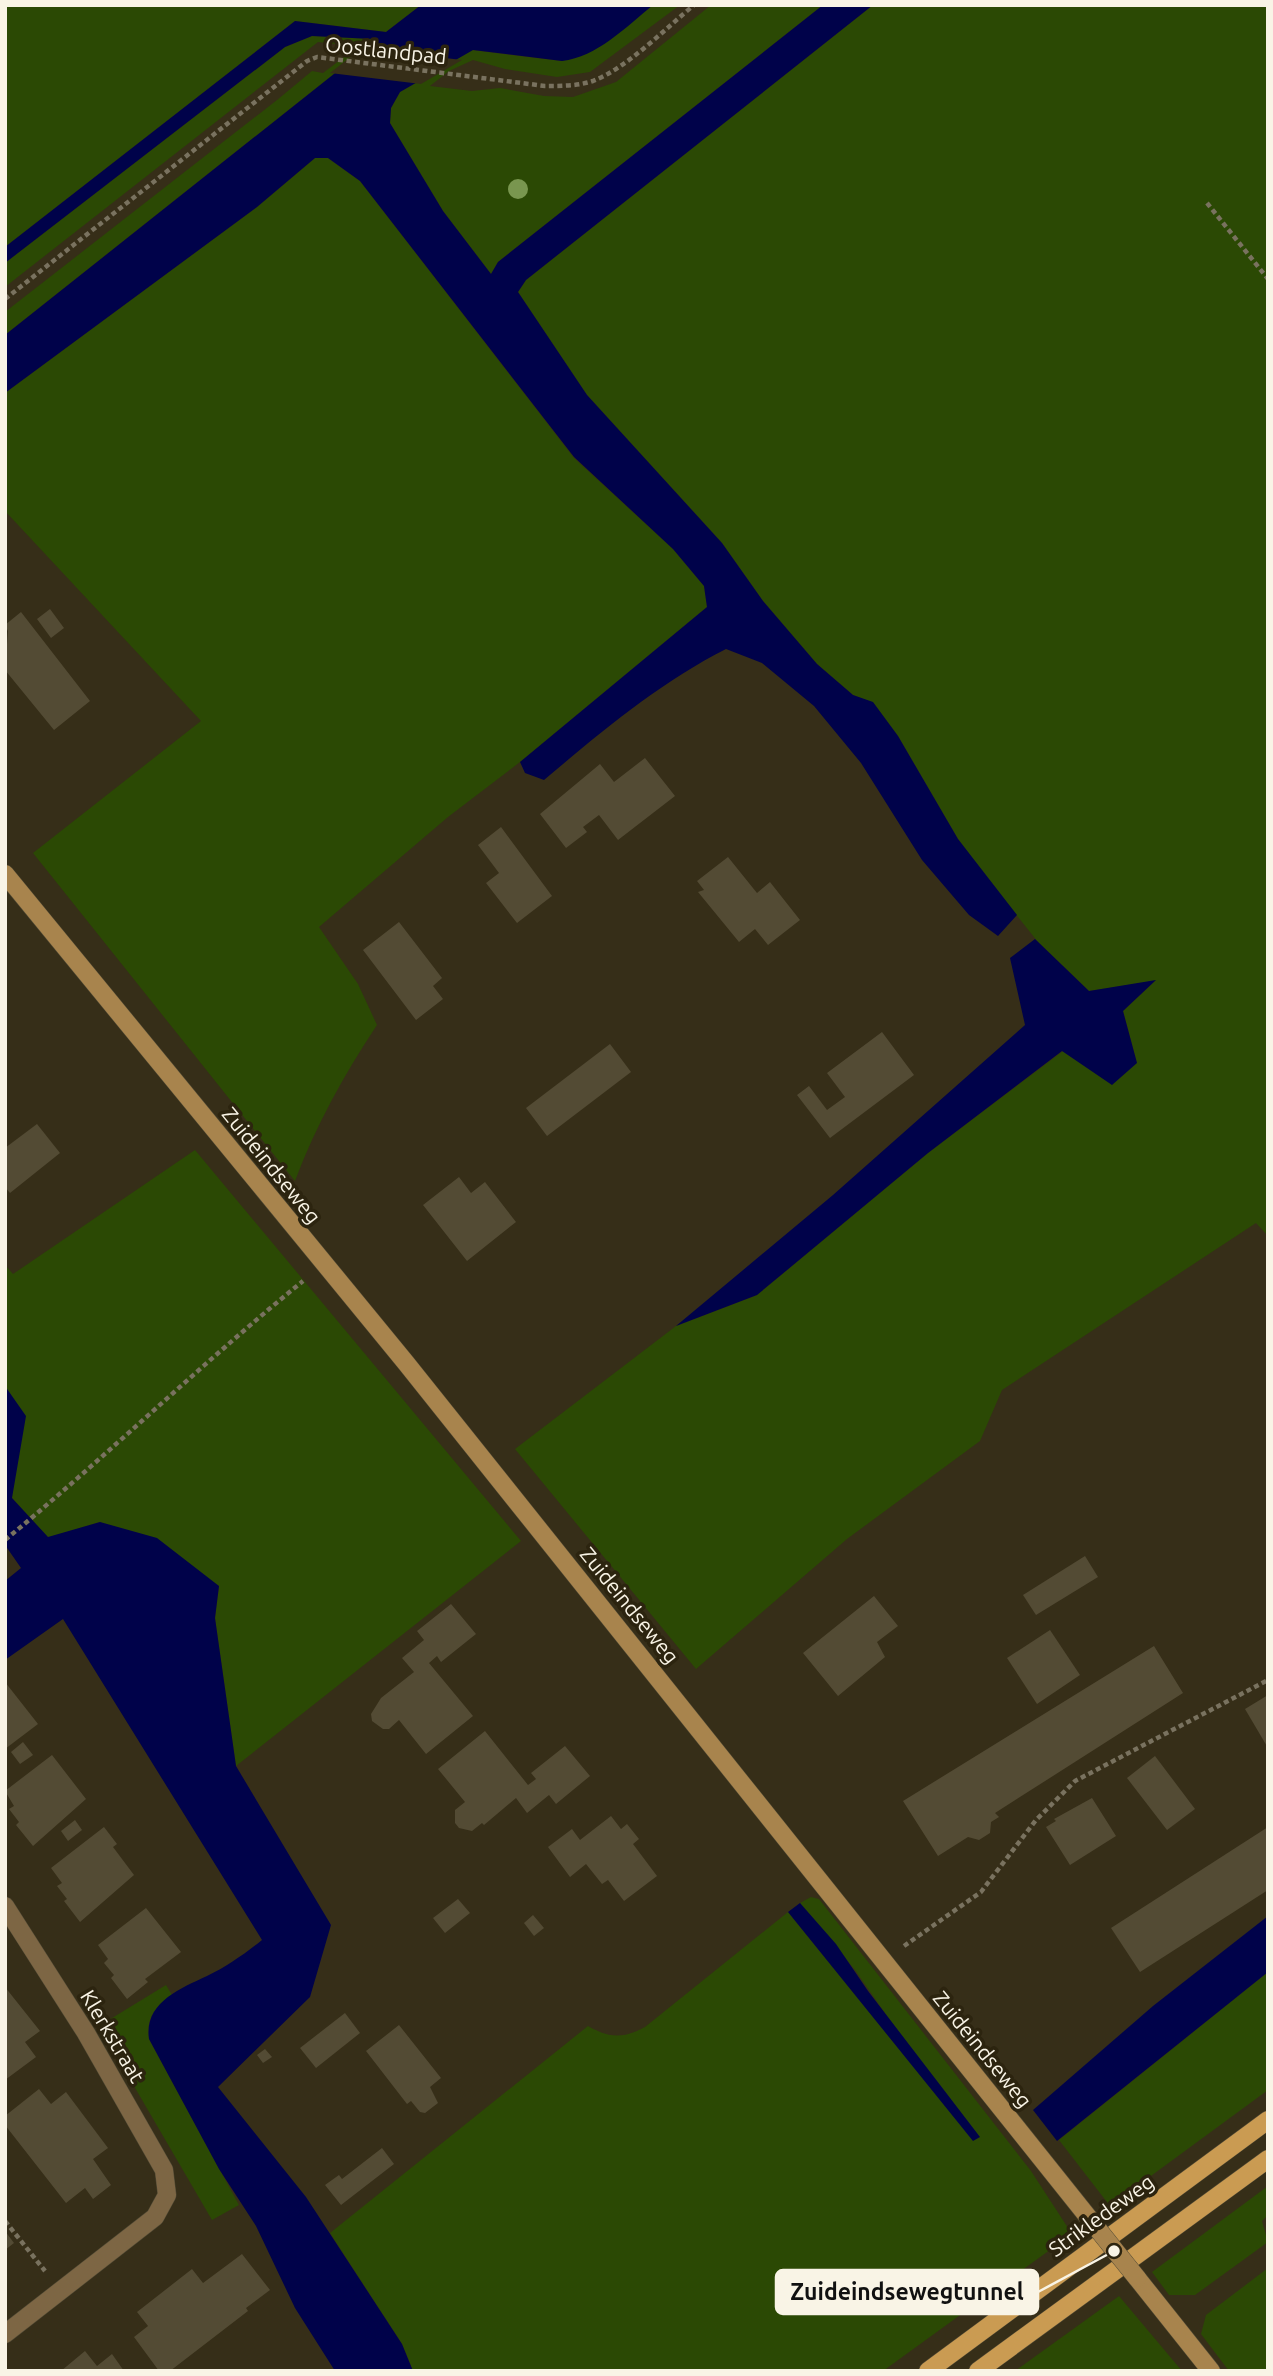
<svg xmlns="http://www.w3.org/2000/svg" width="1273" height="2376" font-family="Ubuntu,sans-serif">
<rect width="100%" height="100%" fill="#362e18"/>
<!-- green -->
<g fill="#2b4904">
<path d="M5,5H421L386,32L295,21L5,247Z"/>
<path d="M653,5H680L590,72L557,77L505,69L473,60L449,71L430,86L472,91L500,88L544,96L573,97L616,82L711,5H823L498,262L491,274L443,211L390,123L391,108L400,92L472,50L562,61L601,46Z"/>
<path d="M873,5H1268V1236L1256,1223L1002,1390L980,1441L847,1539L696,1669L515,1449L676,1326L757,1295L928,1153L1063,1051L1137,1063L1123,1011L1155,981L1089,991L1038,942L985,876L958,839L898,736L873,703L853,695L817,664L763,601L722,543L587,395L518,292L526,280Z"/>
<path d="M312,36L373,39V43L5,335V312L277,100L312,71L323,73L352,51L353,46L318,42L5,287V263L285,47Z"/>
<path d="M315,158H328L360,181L574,458L673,549L704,586L707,607L520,762L448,817L319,927L358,984L377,1025C344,1075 316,1125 295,1181L33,853L201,721L5,511V393L257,207Z"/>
<path d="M195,1150L521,1541L236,1766L215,1618L219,1586L100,1522L48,1538L12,1498L5,1503V1265L13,1274Z"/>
<path d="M811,1897L819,1899L1031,2171L1072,2234L883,2371H413L402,2344L330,2233L588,2026C609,2038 623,2039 645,2027L788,1912L974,2141L855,1970L800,1903Z"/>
<path d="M1268,1972V2090L1110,2206L1059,2140Z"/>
<path d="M166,1985L172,1995C155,2007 146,2018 149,2039L239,2205L212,2220L99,2026Z"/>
<path d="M1268,2186V2215L1262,2221L1268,2242L1195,2295H1169L1152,2272Z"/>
<path d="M1268,2268V2371H1229L1201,2334L1206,2315Z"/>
<path d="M1119,2296L1182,2371H1015Z"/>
</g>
<!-- water -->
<g fill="#00024a">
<path d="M421,5H653C626,27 597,57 562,61L473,50L400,92L391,108L390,123L443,211L491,274L498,262L823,5H873L526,280L518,292L587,395L722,543L763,601L817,664L853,695L873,702L898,736L958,839L1017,915L998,936L969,915L922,860L861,763L814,706L762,663L726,649C659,683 601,732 544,780L525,773L520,762L707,607L704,586L673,549L574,457L360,181L328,158H315L257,207L5,393V335L373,43V39L312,36L285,47L5,263V247L295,21L386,32Z"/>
<path d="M1035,939L1089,991L1156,980L1123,1011L1137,1063L1112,1085L1062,1051L928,1153L757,1295L676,1326L833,1195L1025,1025L1010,958Z"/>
<path d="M5,1386L26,1416L12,1498L48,1537L100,1522L157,1538L219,1586L215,1618L236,1766L331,1925L310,1997L218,2087L306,2197L402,2344L413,2371H335L295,2308L256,2226L219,2169L149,2039C144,2003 179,1989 207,1976C226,1967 246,1953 262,1940L63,1619L5,1660V1581L21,1568L5,1545Z"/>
<path d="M800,1903L836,1944L868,1991L980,2137L973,2141L788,1912Z"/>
<path d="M1268,1916V1972L1057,2141L1033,2110L1153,2006Z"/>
</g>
<!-- pier -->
<path fill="#362e18" d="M362,48L462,60L421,84L330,73Z"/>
<!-- building -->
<g fill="#534b34">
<path d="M50,609L64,628L51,638L37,619Z"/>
<path d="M21,612L90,701L54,730L5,670L8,631L5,625Z"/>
<path d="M645,758L675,796L618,840L599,815L583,827L587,832L566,848L540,814L600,764L614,782Z"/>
<path d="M501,827L552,896L517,923L486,883L499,873L478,845Z"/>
<path d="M728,857L757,893L770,882L800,920L768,945L755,929L739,942L698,892L704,890L697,881Z"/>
<path d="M399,922L442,978L433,986L443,999L416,1020L363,950Z"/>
<path d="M882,1032L914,1075L830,1138L797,1095L809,1086L827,1110L845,1097L827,1073Z"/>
<path d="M610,1044L631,1072L547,1136L526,1108Z"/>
<path d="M37,1124L60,1153L10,1193L5,1187V1148Z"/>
<path d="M459,1177L471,1193L485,1182L516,1222L467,1261L423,1205Z"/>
<path d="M1085,1556L1098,1577L1036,1615L1023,1595Z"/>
<path d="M874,1596L898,1626L877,1642L885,1657L838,1696L803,1653Z"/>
<path d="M451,1604L476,1634L441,1662L437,1656L429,1663L473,1716L426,1754L399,1720L389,1729H383L372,1721L371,1714L381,1698L414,1672L402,1658L424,1640L417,1631Z"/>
<path d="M1050,1630L1080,1675L1037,1704L1007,1658Z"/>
<path d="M1154,1646L1183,1693L995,1813L999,1817L991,1822L990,1833L979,1840L968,1837L938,1856L903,1801Z"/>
<path d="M5,1682L38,1724L5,1749Z"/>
<path d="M1268,1695V1748L1245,1709Z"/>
<path d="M485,1731L528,1785L536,1779L531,1773L565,1746L590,1776L556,1804L549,1795L527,1813L516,1798L484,1825L482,1823L472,1831L459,1828L455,1823V1810L465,1802L438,1769Z"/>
<path d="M23,1742L33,1755L20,1764L11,1752Z"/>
<path d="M52,1755L86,1799L33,1846L16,1825L19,1822L9,1809L14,1806L5,1791Z"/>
<path d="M1155,1756L1195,1809L1167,1830L1127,1778Z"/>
<path d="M1092,1798L1116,1836L1070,1865L1046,1827L1056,1821L1054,1819Z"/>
<path d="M611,1816L621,1829L627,1824L639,1839L633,1844L657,1876L624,1901L608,1880L602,1884L586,1864L570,1877L548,1847L572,1829L580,1840Z"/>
<path d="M75,1820L82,1830L68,1841L61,1831Z"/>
<path d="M104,1827L117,1844L113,1847L134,1875L80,1922L64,1901L67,1899L57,1886L62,1883L51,1868Z"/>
<path d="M1268,1827V1890L1140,1972L1111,1928Z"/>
<path d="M458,1899L470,1913L445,1933L433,1918Z"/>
<path d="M146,1908L181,1952L145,1979L148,1982L127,1999L111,1978L114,1975L104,1963L108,1959L98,1945Z"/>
<path d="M533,1915L544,1928L534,1936L524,1923Z"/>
<path d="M5,1987L40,2031L25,2042L36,2057L5,2080Z"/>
<path d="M345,2013L360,2033L316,2068L300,2048Z"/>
<path d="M399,2025L441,2078L430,2087L438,2103L425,2113L420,2112L411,2101L407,2104L366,2051Z"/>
<path d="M265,2049L272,2057L263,2063L257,2055Z"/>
<path d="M39,2089L51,2104L66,2092L108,2148L93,2159L111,2185L93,2199L85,2188L66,2203L5,2125V2116Z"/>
<path d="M382,2148L394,2164L341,2205L325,2185L339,2175L342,2179Z"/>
<path d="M5,2231L14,2243L5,2250Z"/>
<path d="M242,2254L270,2290L246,2308L248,2311L170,2371H159L134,2337L148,2326L137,2312L192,2269L203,2283Z"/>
<path d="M85,2351L97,2366L112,2354L124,2371H61Z"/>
</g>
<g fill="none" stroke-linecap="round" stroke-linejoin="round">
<!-- street casing -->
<g stroke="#514a35" stroke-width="19">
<path id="street" d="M5,1906L86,2033L164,2170L167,2195L155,2217L5,2334"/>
</g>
<!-- secondary casing -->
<g stroke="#514a35" stroke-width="19">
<g id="secondary">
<path d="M5,874L406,1363L1092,2222"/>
<path d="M1137,2278L1211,2371"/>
</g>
</g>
<!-- primary casing -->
<g stroke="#514a35" stroke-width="19">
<g id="primary">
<path d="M928,2371L1268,2120"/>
<path d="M978,2371L1268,2159"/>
</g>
</g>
<!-- path -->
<g stroke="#79725f" stroke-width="4.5" stroke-dasharray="5 3.5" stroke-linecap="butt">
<path d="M1207,203L1268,279"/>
<path d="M5,299L307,61L317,57L545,86C561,86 578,86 593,81C627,68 666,28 694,5"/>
<path d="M5,1540C107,1456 201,1364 303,1281"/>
<path d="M904,1946L981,1892L1036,1820L1075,1781L1268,1680"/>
<path d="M5,2221L45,2271"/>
</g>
<!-- street -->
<use href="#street" stroke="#7d6644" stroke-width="18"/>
<!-- secondary -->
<use href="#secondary" stroke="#a8844d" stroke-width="18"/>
<!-- primary -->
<use href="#primary" stroke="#ca9b52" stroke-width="18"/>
<!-- secondary-bridge casing -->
<g stroke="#514a35" stroke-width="19" stroke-linecap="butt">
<path id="secondary-bridge" d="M1092,2222L1137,2278"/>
</g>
<!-- secondary-bridge -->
<use href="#secondary-bridge" stroke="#a8844d" stroke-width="18"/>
</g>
<!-- trees -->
<circle fill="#79964f" cx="518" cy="189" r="10"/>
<g text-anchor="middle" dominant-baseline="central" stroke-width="7" stroke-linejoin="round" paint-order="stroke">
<!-- street labels -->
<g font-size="21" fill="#f9f4e6" stroke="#2c240f">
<text transform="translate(386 50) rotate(6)">Oostlandpad</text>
<text transform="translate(272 1165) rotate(51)">Zuideindseweg</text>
<text transform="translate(630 1605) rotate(51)">Zuideindseweg</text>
<text transform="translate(113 2036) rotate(59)">Klerkstraat</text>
<text transform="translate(983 2049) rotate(51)">Zuideindseweg</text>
<text transform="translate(1101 2215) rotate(-36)">Strikledeweg</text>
</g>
</g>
<!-- callouts -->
<path fill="none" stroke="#f9f4e6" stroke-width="2.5" d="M1114 2251L1038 2292"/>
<circle fill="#f9f4e6" stroke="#2c240f" stroke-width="2.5" cx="1114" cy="2251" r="7"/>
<rect fill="#f9f4e6" stroke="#f9f4e6" stroke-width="2.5" x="776" y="2270" width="262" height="44" rx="7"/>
<g font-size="23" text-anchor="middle" font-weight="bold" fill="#111">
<text x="907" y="2300">Zuideindsewegtunnel</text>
</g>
<!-- border -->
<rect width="1273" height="2376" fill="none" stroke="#f9f4e6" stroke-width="14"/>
</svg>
